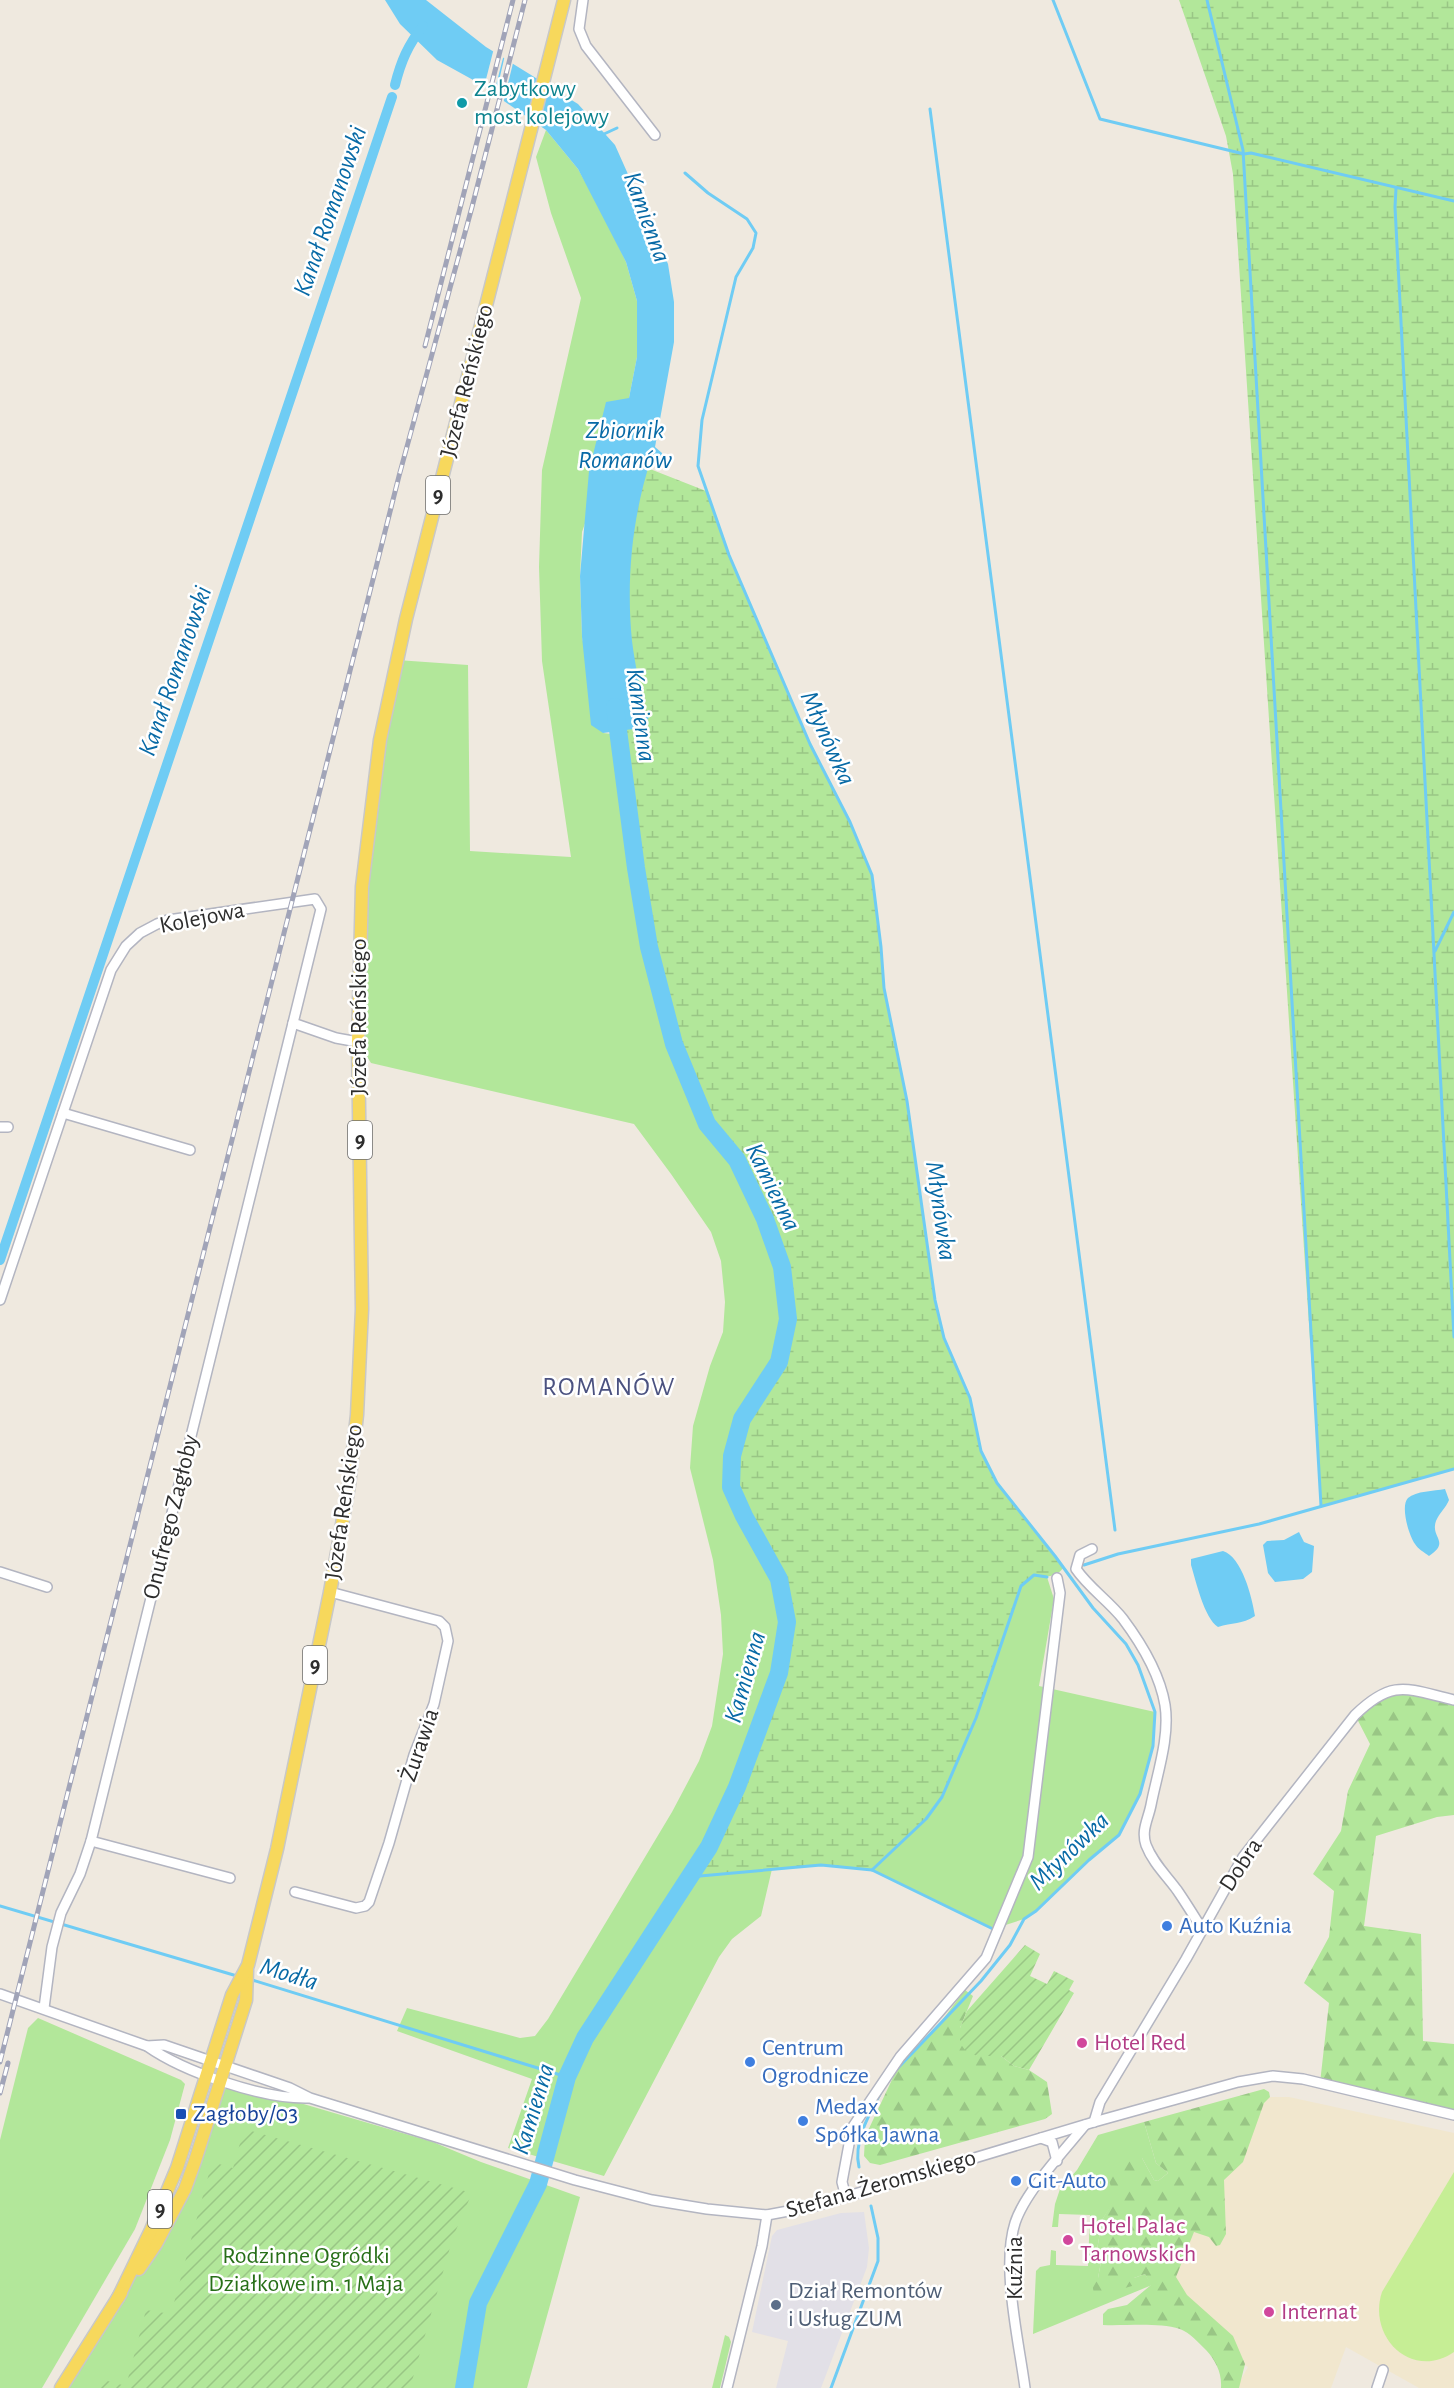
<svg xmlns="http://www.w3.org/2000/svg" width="1454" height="2388" font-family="'Alegreya Sans',sans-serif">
<defs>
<pattern id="forest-firs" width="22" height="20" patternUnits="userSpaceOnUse" patternTransform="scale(1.5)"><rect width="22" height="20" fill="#b2e79a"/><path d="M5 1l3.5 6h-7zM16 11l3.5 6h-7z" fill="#99c685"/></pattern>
<pattern id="wetland-marsh" width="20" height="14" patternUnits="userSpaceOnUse" patternTransform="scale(1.5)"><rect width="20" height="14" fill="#b2e79a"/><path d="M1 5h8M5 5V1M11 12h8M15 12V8" fill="none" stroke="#99c685"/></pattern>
<pattern id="garden-furrows" width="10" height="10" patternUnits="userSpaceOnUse" patternTransform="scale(1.5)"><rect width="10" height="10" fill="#b2e79a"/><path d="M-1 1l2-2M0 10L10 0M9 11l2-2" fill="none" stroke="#99c685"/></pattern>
</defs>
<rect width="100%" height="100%" fill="#efe9df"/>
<!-- industrial -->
<path fill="#e2e0e7" d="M864,2212L869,2248L867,2267L821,2388H776L788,2341L752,2332L772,2236L777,2230L841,2213Z"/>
<!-- education -->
<path fill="#f1e7ce" d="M1270,2097H1289L1454,2133V2388H1419L1346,2347L1331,2388H1236L1248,2367L1230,2356L1152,2285L1235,2105Z"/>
<!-- grass -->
<g fill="#b2e79a">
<path d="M546,130L578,169L602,212L626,262L637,301V357L629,398L582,532L580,576L582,637L603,733L620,735L636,868L649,947L674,1044L707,1124L737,1160L765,1219L782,1267L788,1319L779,1362L742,1419L732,1487L744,1516L779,1579L787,1622L779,1673L737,1787L709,1847L690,1877L772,1869L761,1916L732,1939L719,1957L604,2176L508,2148L532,2079L397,2031L407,2008L520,2038L535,2036L548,2019L672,1812L699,1761L712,1726L723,1654L721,1615L713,1560L690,1468L693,1426L710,1366L723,1332L725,1302L721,1261L711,1232L671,1174L634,1124L371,1063L358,1042L359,931L397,660L468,665L470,851L571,857L542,661L539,567L542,470L581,298L551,213L536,157Z"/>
<path d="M1034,1575L1047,1577L1054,1599L1039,1686L1155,1712L1153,1746L1140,1794L1119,1835L1089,1860L1036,1911L1024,1919L993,1929L872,1870L926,1819L942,1797L976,1718L1021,1586Z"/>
<path d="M38,2018L181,2080L185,2084L170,2140L135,2229L42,2388H0V2140L28,2028Z"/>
<path d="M222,2080L433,2142L481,2162L580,2197L527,2388H61L185,2189Z"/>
<path d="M1144,2122L1156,2163L1168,2173L1158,2181L1154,2180L1142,2158L1102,2220L1097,2250L1102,2256L1098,2278H1134L1145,2274L1152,2285L1033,2334L1036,2271L1040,2267L1050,2265L1051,2250L1056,2251V2265L1088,2266L1090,2215L1059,2214L1058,2227H1052L1055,2204L1060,2189L1077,2170L1098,2135Z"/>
<path d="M725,2335L729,2337L731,2342L720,2388H712Z"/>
</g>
<!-- forest -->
<g fill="url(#forest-firs)">
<path d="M1391,1690L1454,1700V1815L1437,1817L1376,1836L1364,1926L1421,1934L1423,2041L1454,2044V2115L1320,2083L1329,2003L1304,1983L1329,1937L1334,1891L1313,1874L1341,1831L1348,1791L1370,1744L1355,1715Z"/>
<path d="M965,1990L973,1996L960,2028L977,2056H1001L1014,2066L1029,2070L1047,2082L1052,2114L1045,2119L880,2165L870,2163L864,2156L865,2137L897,2069L937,2027Z"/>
<path d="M1264,2089L1269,2092L1270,2097L1264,2103L1243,2162L1224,2180L1226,2234L1220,2245L1216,2246L1209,2237L1194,2232L1176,2277L1187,2295L1233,2336L1245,2364L1239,2388H1221C1222,2373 1216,2361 1206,2350C1198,2342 1190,2333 1180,2329C1157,2322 1127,2326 1103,2325V2314L1108,2309L1127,2305L1151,2285L1145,2274L1134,2278L1132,2286L1101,2295L1094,2294L1092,2283L1098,2278L1102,2256L1097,2250L1102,2220L1115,2198L1109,2181L1113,2173L1127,2158H1142L1154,2180L1158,2181L1168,2173L1156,2163L1144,2122Z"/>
</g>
<!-- wetland -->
<g fill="url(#wetland-marsh)">
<path d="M1179,0H1454V1469L1321,1506L1233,174L1226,136Z"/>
<path d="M622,458L706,491L729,555L810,744L850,822L872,875L881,947L884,988L907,1101L935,1300L944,1338L970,1398L981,1451L997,1483L1063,1568C1056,1578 1045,1577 1034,1575L1021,1586L976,1718L942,1797L926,1819L872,1870L821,1865L689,1877L709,1847L737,1787L779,1673L787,1622L779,1579L744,1516L731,1487L732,1456L742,1419L779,1362L788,1319L782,1267L765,1219L737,1160L707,1124L674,1044L649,947L636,868L620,735L601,613Z"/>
</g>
<!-- garden -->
<g fill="url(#garden-furrows)">
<path d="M1025,1945L1040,1954L1030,1976L1047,1984L1054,1971L1074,1981L1069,1990L1074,1993L1029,2070L1014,2066L1001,2056H977L965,2050L960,2043V2028L967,2011Z"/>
<path d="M244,2129L472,2193L453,2237L410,2388H98L100,2379L126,2386L146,2310L171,2314L212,2162L233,2168Z"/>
</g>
<!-- pitch -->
<path fill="#c6ee95" d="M1454,2172V2352C1412,2381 1367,2337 1382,2292Z"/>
<!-- water -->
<g fill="#6fccf4">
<path d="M385,0H426L486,47L578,104L615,145L668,264L674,302V342L655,447L662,453V457L651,459C632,517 626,580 632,641C635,666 641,690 645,714L650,716L641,728L603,733L591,725L582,637L580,576L589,471L606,402L629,398L637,357V301L626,262L578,169L546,130L475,81L437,60L400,24Z"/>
<path d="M1445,1489L1449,1500C1446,1508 1439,1513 1436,1521C1430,1538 1451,1541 1429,1556C1424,1552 1418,1549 1415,1544C1409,1536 1400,1506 1408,1498C1416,1491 1434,1491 1445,1489Z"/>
<path d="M1299,1532L1304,1542L1314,1546L1312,1572L1303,1579L1275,1582L1268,1573L1263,1545L1267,1541L1284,1540Z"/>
<path d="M1223,1551C1242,1557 1252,1597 1255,1616C1242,1625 1232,1622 1218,1627C1204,1618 1196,1581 1191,1565V1559Z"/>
</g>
<!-- pier -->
<g fill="#efe9df">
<path d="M494,48L504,54L493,97L483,91Z"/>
<path d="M505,55L514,59L503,104L495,98Z"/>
</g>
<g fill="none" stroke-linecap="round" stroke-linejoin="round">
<!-- stream -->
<g stroke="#6fccf4" stroke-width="3">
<path d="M1053,0L1100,119L1244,154L1251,153L1454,201"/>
<path d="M1207,0L1243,150L1321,1506"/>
<path d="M930,109L1115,1530"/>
<path d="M604,134L617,128"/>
<path d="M685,173L708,193L747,219L756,233L753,248L736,277L702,420L698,466L729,555L810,744L850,822L872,875L881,947L884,988L907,1101L935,1300L944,1338L970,1398L981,1451L997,1483L1055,1556L1093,1608L1126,1644L1138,1665L1155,1712L1153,1746L1140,1794L1119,1835L1089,1860L1036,1911L1024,1919L1010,1945L981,1981L897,2069"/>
<path d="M1396,188L1395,207L1454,1337"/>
<path d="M1435,951L1454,912"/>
<path d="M1084,1565L1118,1554L1259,1524L1454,1469"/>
<path d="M689,1877L821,1865L872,1870"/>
<path d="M0,1906L237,1976"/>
<path d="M993,1929L872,1870L926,1819L942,1797L976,1718L1021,1586L1034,1575L1047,1577"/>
<path d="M249,1979L567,2077"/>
<path d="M859,2167C853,2143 869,2114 880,2094"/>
<path d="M831,2388L878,2261V2238L871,2206"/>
</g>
<!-- canal -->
<g stroke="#6fccf4" stroke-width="10">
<path d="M395,85C401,61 408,45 423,26"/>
<path d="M0,1260L392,97"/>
</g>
<!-- river -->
<path stroke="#6fccf4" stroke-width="18" d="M464,2388L478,2303L538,2184L567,2077L585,2038L709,1847L737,1787L779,1673L787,1622L779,1579L744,1516L731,1487L732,1456L742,1419L779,1362L788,1319L782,1267L765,1219L737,1160L707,1124L674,1044L649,947L636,868L615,707"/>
<!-- minor casing -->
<g stroke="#b3b5c1" stroke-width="12">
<g id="minor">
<path d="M583,0L579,29L586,46L655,135"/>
<path d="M63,1113L190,1150"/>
<path d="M0,1127H8"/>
<path d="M0,1300L111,970L126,946L140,933L157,924L168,920L315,899L321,909L293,1023L336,1038L358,1042"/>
<path d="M1092,1549L1080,1555L1076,1569C1089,1588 1109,1601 1123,1619C1141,1643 1160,1675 1165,1705C1170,1737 1157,1774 1151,1805C1148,1820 1141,1830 1146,1845C1153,1863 1166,1875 1177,1890C1186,1903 1194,1916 1202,1929"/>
<path d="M0,1572L47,1587"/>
<path d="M91,1841L230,1878"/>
<path d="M295,1892L356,1908L365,1906L369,1902L389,1843L414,1755L434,1704L448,1641L445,1627L439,1621L330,1592"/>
<path d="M0,1994L147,2046C184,2072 262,2099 308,2098"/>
<path d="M44,2008L52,1947L61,1913L80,1874L91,1841L293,1023"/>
<path d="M147,2046L164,2045L290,2088L310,2098L575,2180L652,2200L707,2209L767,2215L815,2206L1094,2122L1238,2082L1273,2076L1303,2079L1454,2115"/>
<path d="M1094,2122L1100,2102L1186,1959L1243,1857L1355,1715C1393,1678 1407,1689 1454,1700"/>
<path d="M1041,2138L1052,2142L1057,2161"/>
<path d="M846,2197L842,2182L852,2128L900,2057L986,1958L1028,1857L1060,1593L1057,1578"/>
<path d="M727,2388L762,2246L767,2215"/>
<path d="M1025,2388C1019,2342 1001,2267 1015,2223C1025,2192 1064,2151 1085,2125"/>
<path d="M1377,2388L1383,2370"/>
</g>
</g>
<!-- major casing -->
<g stroke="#c8c8c8" stroke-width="15">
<g id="major">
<path d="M139,2269L156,2244L185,2189L195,2161L246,2000L247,1970"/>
<path d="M118,2298L151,2230L177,2168L232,1995L248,1965L277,1849L330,1592L349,1485L357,1415L362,1309L358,1042L362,887L380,740L406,619L564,0"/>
<path d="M61,2388L121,2293"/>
</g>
</g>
<!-- minor -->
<use href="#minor" stroke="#fff" stroke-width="9"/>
<!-- major -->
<use href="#major" stroke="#f7d85c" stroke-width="12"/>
<!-- rail casing -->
<g stroke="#a1a4b8" stroke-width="5">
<g id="rail">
<path d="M425,346L513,0"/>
<path d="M0,2062L399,476L472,207L525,0"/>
<path d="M0,2093L8,2063"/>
</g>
</g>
<!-- rail -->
<use href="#rail" stroke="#fff" stroke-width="3" stroke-dasharray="9" stroke-linecap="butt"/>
</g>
<!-- markers -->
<circle fill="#0f9aa8" stroke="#fff" stroke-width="2" cx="462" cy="103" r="6"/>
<g fill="#3f7fe0" stroke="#fff" stroke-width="2">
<circle cx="1167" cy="1926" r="6"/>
<circle cx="750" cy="2062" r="6"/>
<circle cx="803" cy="2121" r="6"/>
<circle cx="1016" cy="2181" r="6"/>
</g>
<g fill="#d1479c" stroke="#fff" stroke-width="2">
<circle cx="1082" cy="2043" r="6"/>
<circle cx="1068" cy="2240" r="6"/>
<circle cx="1269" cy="2312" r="6"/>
</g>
<rect fill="#1a4fb4" stroke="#fff" stroke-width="2" x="175" y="2108" width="12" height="12" rx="3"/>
<circle fill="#5c6f8a" stroke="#fff" stroke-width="2" cx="776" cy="2305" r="6"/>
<g text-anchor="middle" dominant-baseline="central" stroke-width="5" stroke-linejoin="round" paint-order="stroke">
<!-- shield labels -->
<g fill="#fff" stroke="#6c6c6c" stroke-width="1.5">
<rect x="426" y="476" width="24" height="38" rx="4.5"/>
<rect x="348" y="1121" width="24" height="38" rx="4.5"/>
<rect x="303" y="1646" width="24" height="38" rx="4.5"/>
<rect x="148" y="2190" width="24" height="38" rx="4.5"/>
</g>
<g font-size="22" font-weight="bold" fill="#2d2d2d">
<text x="438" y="495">9</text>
<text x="360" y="1140">9</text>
<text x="315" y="1665">9</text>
<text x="160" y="2209">9</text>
</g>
<!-- culture labels -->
<g font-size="24" fill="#0d838f" stroke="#fff" text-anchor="start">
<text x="474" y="89">Zabytkowy<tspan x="474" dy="28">most kolejowy</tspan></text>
</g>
<!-- street labels -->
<g font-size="24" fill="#2d2d2d" stroke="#fff">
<text transform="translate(467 381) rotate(-76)">Józefa Reńskiego</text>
<text transform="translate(202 918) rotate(-11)">Kolejowa</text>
<text transform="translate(359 1017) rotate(-90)">Józefa Reńskiego</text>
<text transform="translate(344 1502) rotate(-82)">Józefa Reńskiego</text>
<text transform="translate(171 1517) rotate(-76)">Onufrego Zagłoby</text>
<text transform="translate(420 1745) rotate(-71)">Żurawia</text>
<text transform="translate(1241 1865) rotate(-57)">Dobra</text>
<text transform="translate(881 2184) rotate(-16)">Stefana Żeromskiego</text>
<text transform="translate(1015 2268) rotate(-90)">Kuźnia</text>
</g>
<!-- shop labels -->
<g font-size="24" fill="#366cbe" stroke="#fff" text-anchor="start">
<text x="1179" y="1926">Auto Kuźnia</text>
<text x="762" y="2048">Centrum<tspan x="762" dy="28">Ogrodnicze</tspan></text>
<text x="815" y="2107">Medax<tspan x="815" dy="28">Spółka Jawna</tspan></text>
<text x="1028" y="2181">Git-Auto</text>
</g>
<!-- hotel labels -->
<g font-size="24" fill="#b23c85" stroke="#fff" text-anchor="start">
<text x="1094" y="2043">Hotel Red</text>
<text x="1080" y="2226">Hotel Palac<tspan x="1080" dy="28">Tarnowskich</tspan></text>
<text x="1281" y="2312">Internat</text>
</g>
<!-- transit labels -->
<g font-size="24" fill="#164399" stroke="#fff" text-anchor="start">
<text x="193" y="2114">Zagłoby/03</text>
</g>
<!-- park labels -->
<g font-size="24" fill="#276f18" stroke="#fff">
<text x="306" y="2256">Rodzinne Ogródki<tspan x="306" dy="28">Działkowe im. 1 Maja</tspan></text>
</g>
<!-- service labels -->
<g font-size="24" fill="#4e5e75" stroke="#fff" text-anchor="start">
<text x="788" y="2291">Dział Remontów<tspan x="788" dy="28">i Usług ZUM</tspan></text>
</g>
<!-- water labels -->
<g font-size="26" font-style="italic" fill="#086aa6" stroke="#fff">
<text transform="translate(330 211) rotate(-71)">Kanał Romanowski</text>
<text transform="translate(647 217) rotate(70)">Kamienna</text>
<text x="625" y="430">Zbiornik<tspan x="625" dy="30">Romanów</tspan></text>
<text transform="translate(175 671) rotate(-71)">Kanał Romanowski</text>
<text transform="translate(641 715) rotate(82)">Kamienna</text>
<text transform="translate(828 738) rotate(66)">Młynówka</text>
<text transform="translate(773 1187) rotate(64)">Kamienna</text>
<text transform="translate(941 1211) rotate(82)">Młynówka</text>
<text transform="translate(745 1677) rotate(-74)">Kamienna</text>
<text transform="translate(1069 1851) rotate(-44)">Młynówka</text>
<text transform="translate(289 1974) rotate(17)">Modła</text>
<text transform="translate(533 2109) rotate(-73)">Kamienna</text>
</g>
<!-- neighbourhood labels -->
<g font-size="26" letter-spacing="1.5" fill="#4b5280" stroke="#fff">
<text x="609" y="1387">ROMANÓW</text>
</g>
</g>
</svg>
